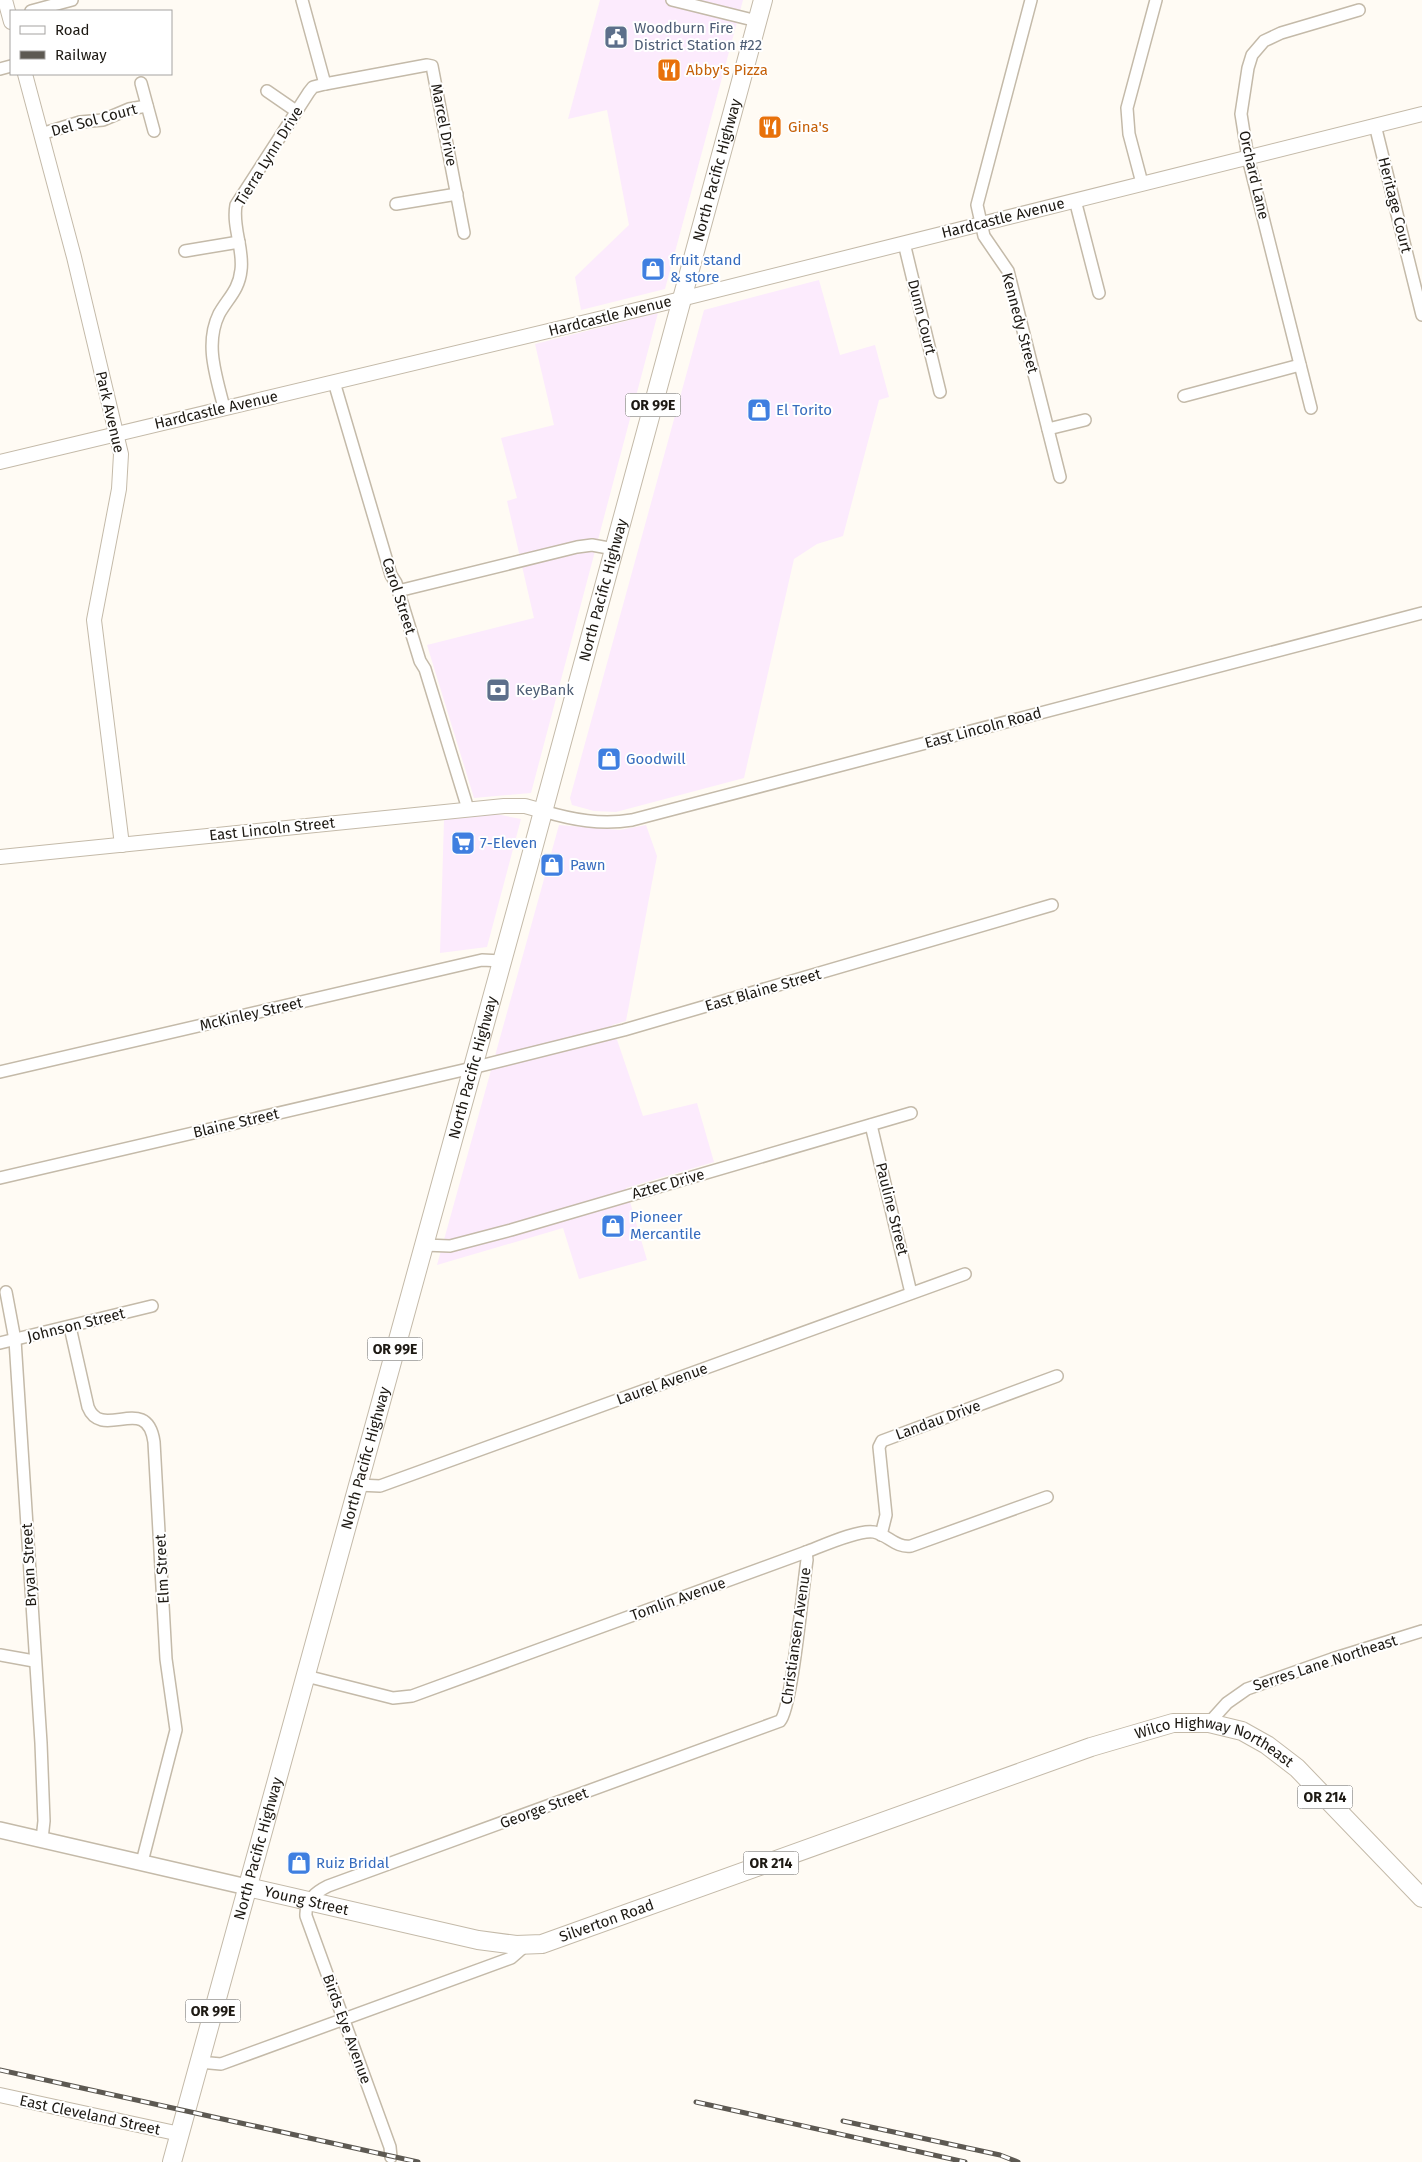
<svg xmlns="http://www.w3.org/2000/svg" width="1422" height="2162" font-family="'Fira Sans',sans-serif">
<rect width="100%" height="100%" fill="#fffbf4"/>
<!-- commercial -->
<g fill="#fcebfd">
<path d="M600,0H743L665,289L581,310L575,277L629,225L607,110L568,119Z"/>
<path d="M819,280L840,355L875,345L889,397L879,400L843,536L817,544L794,559L744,778L616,812L594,811L572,805L570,798L704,310Z"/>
<path d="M658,313L531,793L474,798L427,645L534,618L507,501L517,498L501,438L554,425L535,344Z"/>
<path d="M496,814L521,819L487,947L440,953L444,820Z"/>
<path d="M559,825L620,830L646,825L657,856L626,1021L612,1025L643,1116L697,1103L714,1162L626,1188L647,1260L579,1279L563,1228L437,1265Z"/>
</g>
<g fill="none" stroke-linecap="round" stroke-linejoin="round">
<!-- minor casing -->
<g stroke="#c4baa9" stroke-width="14">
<g id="minor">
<path d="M672,0L757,21"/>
<path d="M1031,0L977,205L984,236L1008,271L1060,477"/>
<path d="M31,11L72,0"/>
<path d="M0,69L11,66"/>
<path d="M141,83L154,131"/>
<path d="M325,84L427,65L432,66L464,233"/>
<path d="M267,91L296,111"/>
<path d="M1375,125L1422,315"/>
<path d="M41,134L80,122L103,120L129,109L147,106"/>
<path d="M1142,183L1129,134L1127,108L1156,0"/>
<path d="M1075,200L1099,293"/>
<path d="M396,204L457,194"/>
<path d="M904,243L940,392"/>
<path d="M185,251L239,242"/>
<path d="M334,382L391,575L396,583L420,661L425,669L468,809"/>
<path d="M1184,396L1300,365"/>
<path d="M224,408C217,378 204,345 219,314C228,298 239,290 241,270C244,249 232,227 236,205L309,92L313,87L325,84L302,0"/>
<path d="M1311,408L1248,158L1241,114L1248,68L1252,55L1264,41L1281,33L1359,10"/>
<path d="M1048,429L1085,420"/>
<path d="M398,591L577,547L592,545L614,549"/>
<path d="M543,811C573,820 601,825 632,820L1422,613"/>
<path d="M0,1072L482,960L502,961"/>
<path d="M871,1125L911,1293"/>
<path d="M0,1178L472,1068L624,1030L1052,905"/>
<path d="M424,1245L450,1246L511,1230L911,1113"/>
<path d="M6,1292L15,1340L41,1743L44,1821L42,1839"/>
<path d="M70,1327L88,1407C102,1442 147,1392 154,1442L166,1659L176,1730L142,1862"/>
<path d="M0,1343L152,1306"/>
<path d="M358,1485L380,1486L965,1274"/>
<path d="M881,1535L886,1515L879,1447L882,1441L1057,1376"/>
<path d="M0,1655L34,1661"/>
<path d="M306,1676L393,1698L412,1696L806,1552C822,1546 859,1529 874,1532C888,1535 896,1548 911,1546L1047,1497"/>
<path d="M1209,1723L1227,1703L1247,1689L1332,1659L1422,1631"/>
<path d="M199,2062L221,2064L511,1958L526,1945"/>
<path d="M391,2157L390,2147L306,1916C305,1900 316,1892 328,1886L780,1721C792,1709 803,1585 807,1560L806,1552"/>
</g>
</g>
<!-- tertiary casing -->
<g stroke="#c4baa9" stroke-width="16">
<g id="tertiary">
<path d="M5,0L11,22"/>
<path d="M25,74L74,257L121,454L119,489L94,620L122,845"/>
<path d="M0,462L657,305L1422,114"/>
<path d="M0,857L504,806H525L543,811"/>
<path d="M0,2095L180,2134"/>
</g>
</g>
<!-- secondary casing -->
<g stroke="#c4baa9" stroke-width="18">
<path id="secondary" d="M0,1830L247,1887"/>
</g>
<!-- primary casing -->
<g stroke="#c4baa9" stroke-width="20">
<g id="primary">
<path id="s1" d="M247,1887L478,1940L516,1945L542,1944L1091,1747L1173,1723H1209L1242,1731L1267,1745L1297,1768L1422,1898"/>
<path id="s2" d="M172,2162L528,867L763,0"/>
</g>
</g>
<!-- minor -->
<use href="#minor" stroke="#fff" stroke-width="11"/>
<!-- tertiary -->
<use href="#tertiary" stroke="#fff" stroke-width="14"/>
<!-- secondary -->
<use href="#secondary" stroke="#fff" stroke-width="15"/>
<!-- primary -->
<use href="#primary" stroke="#fff" stroke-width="18"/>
<!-- rail casing -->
<g stroke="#5d5952" stroke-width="5">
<g id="rail">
<path d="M0,2070L418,2162"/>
<path d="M696,2102L965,2162"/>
<path d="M843,2121L1000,2155L1018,2162"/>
</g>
</g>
<!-- rail -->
<use href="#rail" stroke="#fff" stroke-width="3" stroke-dasharray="9" stroke-linecap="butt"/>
</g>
<!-- icons -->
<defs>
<g id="civic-square" transform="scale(1.25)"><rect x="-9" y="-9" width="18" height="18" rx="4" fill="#5c6f8a" stroke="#fff"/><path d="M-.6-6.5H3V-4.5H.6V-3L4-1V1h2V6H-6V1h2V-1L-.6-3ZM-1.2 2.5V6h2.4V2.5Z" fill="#fff"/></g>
<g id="restaurant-square" transform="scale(1.25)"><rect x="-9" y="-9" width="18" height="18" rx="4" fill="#e8710a" stroke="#fff"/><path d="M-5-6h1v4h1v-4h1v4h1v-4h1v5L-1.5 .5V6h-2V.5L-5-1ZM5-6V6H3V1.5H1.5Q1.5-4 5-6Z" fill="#fff"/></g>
<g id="shop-square" transform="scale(1.25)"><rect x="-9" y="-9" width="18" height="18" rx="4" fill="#3f7fe0" stroke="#fff"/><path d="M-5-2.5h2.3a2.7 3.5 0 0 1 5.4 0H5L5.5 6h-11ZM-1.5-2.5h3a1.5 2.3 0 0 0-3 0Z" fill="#fff"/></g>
<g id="bank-square" transform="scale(1.25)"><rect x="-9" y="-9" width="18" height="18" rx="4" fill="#5c6f8a" stroke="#fff"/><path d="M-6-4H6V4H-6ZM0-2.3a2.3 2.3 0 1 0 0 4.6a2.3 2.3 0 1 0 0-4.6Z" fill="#fff"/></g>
<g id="supermarket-square" transform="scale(1.25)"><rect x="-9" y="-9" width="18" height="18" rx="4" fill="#3f7fe0" stroke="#fff"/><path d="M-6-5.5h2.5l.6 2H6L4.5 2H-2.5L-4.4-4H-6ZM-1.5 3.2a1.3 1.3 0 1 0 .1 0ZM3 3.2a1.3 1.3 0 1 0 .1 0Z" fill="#fff"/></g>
</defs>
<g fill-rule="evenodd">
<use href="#civic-square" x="616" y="37"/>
<use href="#restaurant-square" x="669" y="70"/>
<use href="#restaurant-square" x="770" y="127"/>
<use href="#shop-square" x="653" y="269"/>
<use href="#shop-square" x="759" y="410"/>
<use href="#bank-square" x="498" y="690"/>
<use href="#shop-square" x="609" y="759"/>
<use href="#supermarket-square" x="463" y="843"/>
<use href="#shop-square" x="552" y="865"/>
<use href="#shop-square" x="613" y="1226"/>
<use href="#shop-square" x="299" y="1863"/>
</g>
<g text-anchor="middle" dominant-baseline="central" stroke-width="4" stroke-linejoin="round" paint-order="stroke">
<!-- shield labels -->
<g fill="#fff" stroke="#615e5a" stroke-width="1">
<rect x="625.5" y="393.5" width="55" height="23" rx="4"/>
<rect x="367.5" y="1337.5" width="55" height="23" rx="4"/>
<rect x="1297.5" y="1785.5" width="55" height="23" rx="4"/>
<rect x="743.5" y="1851.5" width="55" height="23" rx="4"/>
<rect x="185.5" y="1999.5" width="55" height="23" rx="4"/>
</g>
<g font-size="14" font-weight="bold" fill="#1d1913">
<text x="653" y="405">OR 99E</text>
<text x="395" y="1349">OR 99E</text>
<text x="1325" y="1797">OR 214</text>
<text x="771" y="1863">OR 214</text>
<text x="213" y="2011">OR 99E</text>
</g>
<!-- service labels -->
<g font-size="15" fill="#4e5e75" stroke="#fff" text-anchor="start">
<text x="634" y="28">Woodburn Fire<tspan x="634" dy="17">District Station #22</tspan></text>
<text x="516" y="690">KeyBank</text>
</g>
<!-- food labels -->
<g font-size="15" fill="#c56008" stroke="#fff" text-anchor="start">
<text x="686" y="70">Abby's Pizza</text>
<text x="788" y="127">Gina's</text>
</g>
<!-- street labels -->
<g font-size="15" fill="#1d1913" stroke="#fff">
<text transform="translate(94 120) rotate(-15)">Del Sol Court</text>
<text transform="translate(444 125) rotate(79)">Marcel Drive</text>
<text transform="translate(269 156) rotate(-58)">Tierra Lynn Drive</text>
<text stroke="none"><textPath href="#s2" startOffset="2065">North Pacific Highway</textPath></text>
<text transform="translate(1254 175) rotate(77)">Orchard Lane</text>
<text transform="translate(1395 205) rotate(76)">Heritage Court</text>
<text transform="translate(1003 218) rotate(-14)">Hardcastle Avenue</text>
<text transform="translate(610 316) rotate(-14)">Hardcastle Avenue</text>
<text transform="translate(922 317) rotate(76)">Dunn Court</text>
<text transform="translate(1020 323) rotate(75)">Kennedy Street</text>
<text transform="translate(216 410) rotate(-13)">Hardcastle Avenue</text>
<text transform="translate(110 412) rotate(77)">Park Avenue</text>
<text stroke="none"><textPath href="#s2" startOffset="1630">North Pacific Highway</textPath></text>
<text transform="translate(399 596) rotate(72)">Carol Street</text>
<text transform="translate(983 728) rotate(-15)">East Lincoln Road</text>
<text transform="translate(272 829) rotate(-6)">East Lincoln Street</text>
<text transform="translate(763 990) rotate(-16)">East Blaine Street</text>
<text transform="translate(251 1014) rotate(-13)">McKinley Street</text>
<text stroke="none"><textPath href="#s2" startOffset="1135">North Pacific Highway</textPath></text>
<text transform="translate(236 1123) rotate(-13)">Blaine Street</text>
<text transform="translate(668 1184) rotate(-16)">Aztec Drive</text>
<text transform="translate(892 1209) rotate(76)">Pauline Street</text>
<text transform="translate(76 1325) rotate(-14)">Johnson Street</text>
<text transform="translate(662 1384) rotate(-20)">Laurel Avenue</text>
<text transform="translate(938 1420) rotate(-20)">Landau Drive</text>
<text stroke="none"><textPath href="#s2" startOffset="730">North Pacific Highway</textPath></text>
<text transform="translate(29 1565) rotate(-93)">Bryan Street</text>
<text transform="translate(162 1569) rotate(-93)">Elm Street</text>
<text transform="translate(678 1599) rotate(-20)">Tomlin Avenue</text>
<text transform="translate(796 1636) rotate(-82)">Christiansen Avenue</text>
<text transform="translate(1325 1663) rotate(-18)">Serres Lane Northeast</text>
<text stroke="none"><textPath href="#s1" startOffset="1015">Wilco Highway Northeast</textPath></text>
<text transform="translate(544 1808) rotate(-20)">George Street</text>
<text stroke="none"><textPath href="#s2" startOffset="325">North Pacific Highway</textPath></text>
<text stroke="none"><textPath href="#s1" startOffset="61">Young Street</textPath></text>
<text stroke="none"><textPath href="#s1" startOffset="370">Silverton Road</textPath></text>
<text transform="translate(347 2029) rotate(70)">Birds Eye Avenue</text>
<text transform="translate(90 2115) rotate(12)">East Cleveland Street</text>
</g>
<!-- shop labels -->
<g font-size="15" fill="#366cbe" stroke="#fff" text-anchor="start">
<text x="670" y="260">fruit stand<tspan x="670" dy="17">&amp; store</tspan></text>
<text x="776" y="410">El Torito</text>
<text x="626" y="759">Goodwill</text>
<text x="480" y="843">7-Eleven</text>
<text x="570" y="865">Pawn</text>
<text x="630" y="1217">Pioneer<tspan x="630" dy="17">Mercantile</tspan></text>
<text x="316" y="1863">Ruiz Bridal</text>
</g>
</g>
<!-- legend -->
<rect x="10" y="10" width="162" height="65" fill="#ffffff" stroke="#a5a3a1"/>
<rect x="20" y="26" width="25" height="8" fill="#ffffff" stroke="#a5a3a1"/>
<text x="55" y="35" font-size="15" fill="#1d1913">Road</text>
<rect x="20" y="51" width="25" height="8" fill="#5d5952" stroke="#a5a3a1"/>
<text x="55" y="60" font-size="15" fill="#1d1913">Railway</text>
</svg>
